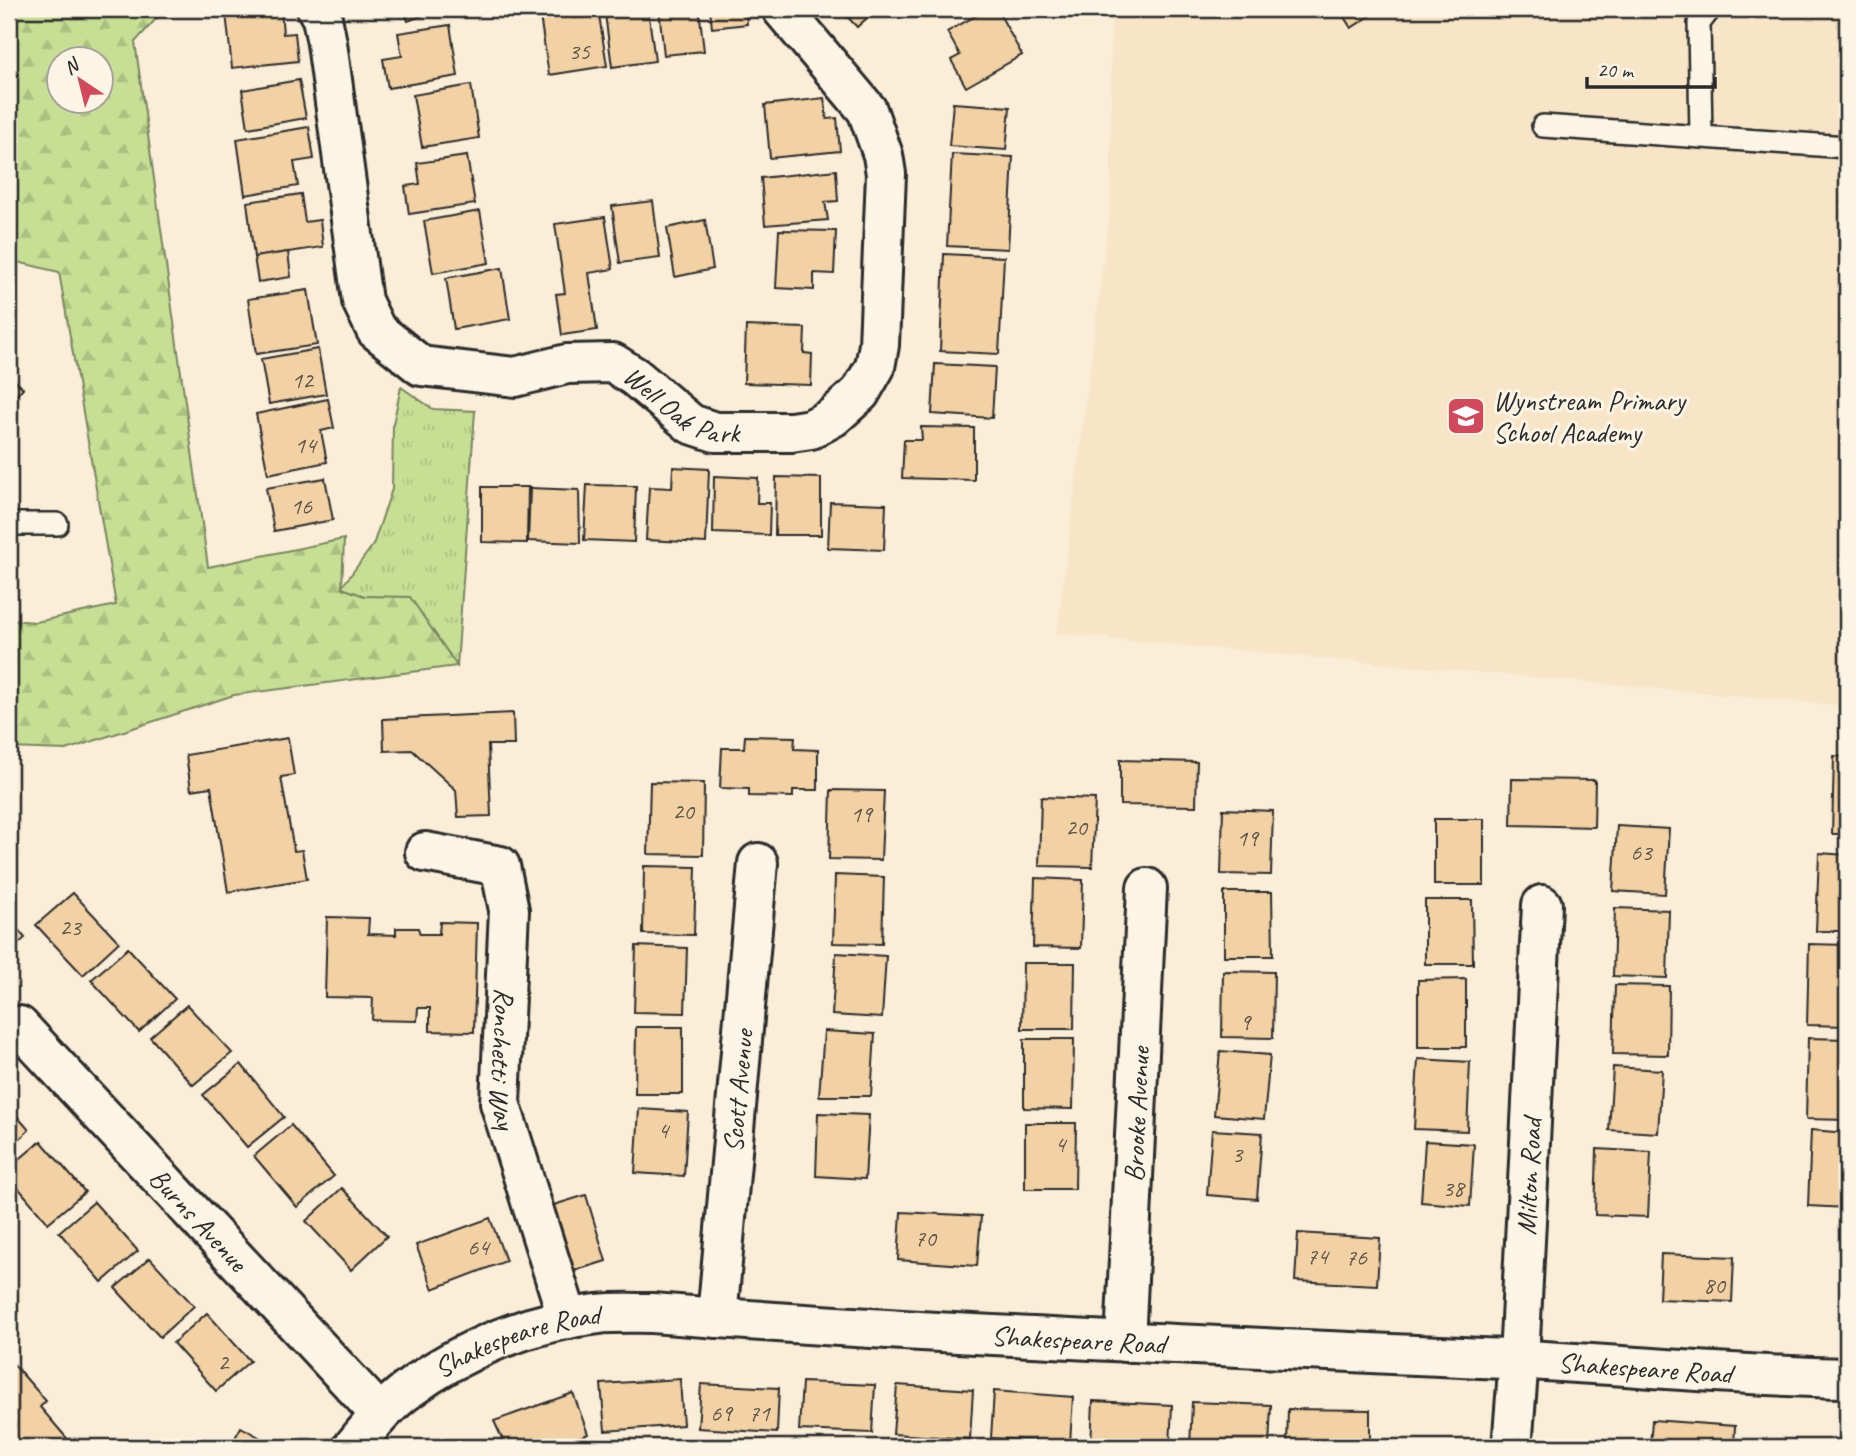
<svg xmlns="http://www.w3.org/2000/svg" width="1856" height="1456" font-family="Caveat,sans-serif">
<defs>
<pattern id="grass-tufts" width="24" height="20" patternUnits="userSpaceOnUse" patternTransform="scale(1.75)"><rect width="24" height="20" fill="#c7df94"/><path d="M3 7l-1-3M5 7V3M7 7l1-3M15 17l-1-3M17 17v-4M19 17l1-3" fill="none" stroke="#abc080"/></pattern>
<pattern id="forest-firs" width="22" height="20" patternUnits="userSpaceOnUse" patternTransform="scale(1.75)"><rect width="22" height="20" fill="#c7df94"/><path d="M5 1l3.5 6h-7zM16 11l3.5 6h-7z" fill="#abc080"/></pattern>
</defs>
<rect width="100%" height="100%" fill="#faeed8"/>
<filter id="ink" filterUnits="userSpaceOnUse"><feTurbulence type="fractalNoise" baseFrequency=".0143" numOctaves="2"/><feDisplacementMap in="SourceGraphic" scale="14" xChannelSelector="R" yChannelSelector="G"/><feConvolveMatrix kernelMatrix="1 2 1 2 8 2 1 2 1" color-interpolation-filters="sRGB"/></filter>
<g filter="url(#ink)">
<!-- built -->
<path fill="#f8e5c8" d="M1111,9H1847V706L1057,634L1111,199Z"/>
<!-- grass -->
<path fill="url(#grass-tufts)" stroke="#798560" stroke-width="2" d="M401,387L433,409L475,411L457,666L410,598L364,596L341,588L373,545L392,489L393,424Z"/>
<!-- forest -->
<path fill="url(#forest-firs)" stroke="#798560" stroke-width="2" fill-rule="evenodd" d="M9,9H165L135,42L208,567L344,539L342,588L364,596L410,597L457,666L234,695L66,750L9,748V620L36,622L116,605L59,272L9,260ZM60,60H102V102H60Z"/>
<!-- building -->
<g fill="#f2d1a4" stroke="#2b2b2b" stroke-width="2">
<path d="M266,9H281L283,34L295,33L298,61L232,68L226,13Z"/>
<path d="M404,9H440L408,21Z"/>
<path d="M648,9L655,61L612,67L605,14Z"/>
<path d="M659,9H699L704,51L664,55Z"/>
<path d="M710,9H746L747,24L712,28Z"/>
<path d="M840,9H877L857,27Z"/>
<path d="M988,9H997L1022,55L966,87L951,60L960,55L947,32Z"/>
<path d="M1339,9H1381L1351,28Z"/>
<path d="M572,11L573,18L599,15L607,66L549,75L540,16Z"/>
<path d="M450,25L458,76L388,88L383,59L402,56L398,33Z"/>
<path d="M299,80L306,118L248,128L242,90Z"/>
<path d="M471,85L479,138L422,147L413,95Z"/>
<path d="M824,98L827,119L837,118L840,151L770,158L765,105Z"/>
<path d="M953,103L1010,107L1006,150L949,146Z"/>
<path d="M309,127L314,159L294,162L298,186L245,195L237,139Z"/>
<path d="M952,154L1013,157L1008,249L947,246Z"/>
<path d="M467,156L475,204L409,214L405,186L420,184L417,163Z"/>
<path d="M836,170L838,201L825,202L828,220L765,225L761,178Z"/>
<path d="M301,194L305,222L320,220L323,247L254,257L247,202Z"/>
<path d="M653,201L660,258L620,263L612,206Z"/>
<path d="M480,211L489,263L433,273L424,221Z"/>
<path d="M605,217L613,269L589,273L597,330L562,335L556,294L565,293L555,224Z"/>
<path d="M705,220L713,269L675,277L667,228Z"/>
<path d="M779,230L836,231L834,274L814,273V290L776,288Z"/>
<path d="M288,252L291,277L258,282L254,257Z"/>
<path d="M944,254L1004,257L999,354L940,351Z"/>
<path d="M502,268L510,319L454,329L446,278Z"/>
<path d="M308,290L317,345L256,354L248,299Z"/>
<path d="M746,326L805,328L804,353L812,354L811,385L744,383Z"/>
<path d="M318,349L326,394L269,404L261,359Z"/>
<path d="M935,364L995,367L992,418L932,414Z"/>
<path d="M9,375L23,388L9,403Z"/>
<path d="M328,399L334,428L321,431L327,462L268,474L256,414Z"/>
<path d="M921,427L974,428V480L902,478L904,440H922Z"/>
<path d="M673,467L709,469L706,543L646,540L649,487L672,488Z"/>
<path d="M714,476L758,478L757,503H770L769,535L713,533Z"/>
<path d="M776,477L821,478V535H775Z"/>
<path d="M325,478L333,520L274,531L266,488Z"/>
<path d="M587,485L636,486L634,542L584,540Z"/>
<path d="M482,487H528L527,543L482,542Z"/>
<path d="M530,488L579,490L580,543L528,541Z"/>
<path d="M830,502L886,504L884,550L828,548Z"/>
<path d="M513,713L514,745H488L491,816L458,817L456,790L412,750L384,751L383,719Z"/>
<path d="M745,736L795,737L794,749L818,750V790H793V797L749,796V789L720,788L722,748H744Z"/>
<path d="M288,738L294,775L281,777L294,851L302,850L307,879L228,892L211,787L191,790L186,755Z"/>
<path d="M1834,756L1847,757V834H1832Z"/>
<path d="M1120,760L1197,762L1196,806L1120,805Z"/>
<path d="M1512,779L1595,780L1594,827L1511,825Z"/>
<path d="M650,782L704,783L703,855L648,854Z"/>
<path d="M831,790L884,791L881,860L829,859Z"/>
<path d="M1041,797L1095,799L1092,867L1039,866Z"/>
<path d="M1223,809L1273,811L1271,875L1221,874Z"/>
<rect x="1434" y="819" width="50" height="66"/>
<path d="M1617,826L1669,829L1665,894L1613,891Z"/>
<path d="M1819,853L1847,855V931H1816Z"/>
<path d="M644,866L696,867L694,935L643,934Z"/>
<path d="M835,875L884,877L882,944L833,943Z"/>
<path d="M1035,878L1083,880L1081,948L1033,947Z"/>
<path d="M1224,892H1272L1273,956H1224Z"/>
<path d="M73,893L119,942L83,975L36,925Z"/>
<path d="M1425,900H1472L1473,964H1425Z"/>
<path d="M1615,908L1669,910L1667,978L1613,976Z"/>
<path d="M327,917L369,918L368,934L396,935V928H418L420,934H439L440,922L477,923L474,1032L430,1031V1008H418L417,1021L372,1020L373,998L325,997Z"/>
<path d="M9,919L25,938L9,952Z"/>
<path d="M1809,944L1847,945V1026L1807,1025Z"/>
<path d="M636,946L687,948L685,1013L634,1012Z"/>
<path d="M128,948L175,999L139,1032L91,980Z"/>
<path d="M836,953L886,956L882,1018L832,1015Z"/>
<path d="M1023,963H1075L1074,1029H1022Z"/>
<path d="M1223,971L1274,972L1273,1038L1222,1037Z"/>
<path d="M1466,979V1047H1418V980Z"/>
<path d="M1615,985L1669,986L1668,1055L1613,1054Z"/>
<path d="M187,1005L232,1053L193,1085L150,1037Z"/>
<path d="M636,1027H683V1094H635Z"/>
<path d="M824,1031L875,1034L871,1096H819Z"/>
<path d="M1808,1038L1847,1039V1120L1806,1119Z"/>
<path d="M1024,1039H1074L1073,1109L1024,1108Z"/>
<path d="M1220,1051L1270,1055L1264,1119L1214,1115Z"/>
<path d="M1418,1059L1470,1062L1467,1131L1414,1129Z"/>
<path d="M241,1064L284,1117L247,1147L203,1095Z"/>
<path d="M1613,1067L1662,1070L1658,1133L1609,1130Z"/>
<path d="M9,1107L29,1130L9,1149Z"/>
<path d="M639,1109L688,1112L684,1176L635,1173Z"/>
<path d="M818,1113L869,1115L865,1179L816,1176Z"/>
<path d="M1025,1123H1076L1075,1189H1025Z"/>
<path d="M291,1125L334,1176L297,1207L254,1156Z"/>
<path d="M1212,1130L1262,1133L1257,1199L1207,1195Z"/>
<path d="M1811,1130L1847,1133V1208L1808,1206Z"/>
<path d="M41,1141L85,1192L48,1223L9,1177V1168Z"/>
<path d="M1425,1141L1474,1144L1470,1206L1421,1202Z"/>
<path d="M1597,1149L1651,1152L1648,1217L1595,1215Z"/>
<path d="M342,1188L387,1236L351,1270L306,1221Z"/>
<path d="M586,1195L606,1261L561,1275L541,1209Z"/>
<path d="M94,1202L138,1251L102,1282L59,1232Z"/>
<path d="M901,1212L981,1216L977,1266L898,1260Z"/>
<path d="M490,1218L506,1261L433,1289L416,1245Z"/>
<path d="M1298,1233L1380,1238L1377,1285L1295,1281Z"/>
<path d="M1661,1254L1734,1257L1732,1302L1659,1299Z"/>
<path d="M150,1258L194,1306L160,1337L115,1288Z"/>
<path d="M207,1313L250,1361L216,1391L173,1343Z"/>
<path d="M9,1359L46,1401L40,1407L70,1442L64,1447H12L9,1443Z"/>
<path d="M680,1379L683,1425L605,1431L601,1384Z"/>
<path d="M802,1382L875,1385L872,1433L799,1430Z"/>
<path d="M701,1384L779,1388L777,1433L698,1428Z"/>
<path d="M897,1385L973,1390L970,1439L893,1434Z"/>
<path d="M994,1391L1073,1397L1070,1443L991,1438Z"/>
<path d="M573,1393L588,1434L555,1447H506L494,1421Z"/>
<path d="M1093,1401L1172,1405L1170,1447H1091Z"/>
<path d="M1192,1402L1271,1405L1269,1447H1190Z"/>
<path d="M1288,1409L1370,1410V1447H1287Z"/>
<path d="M1652,1420L1735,1426L1734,1447H1650Z"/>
<path d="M241,1427L277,1447H230Z"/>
</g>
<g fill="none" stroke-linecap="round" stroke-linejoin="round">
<!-- service casing -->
<g stroke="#2b2b2b" stroke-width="26">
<g id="service">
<path d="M1543,126L1847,147"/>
<path d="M1701,137L1699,23L1710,9"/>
<path d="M9,524H57"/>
</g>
</g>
<!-- minor casing -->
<g stroke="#2b2b2b" stroke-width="44">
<g id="minor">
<path id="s1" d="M317,9L322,18L327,43L362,301L376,330L421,366L515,377L567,364L613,363L635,377L691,424L715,432H791L811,429L833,417L860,393L875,367L879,345L886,174L883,155L867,110L782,9"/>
<path id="s2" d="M425,852L500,866L509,910L500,1103L568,1319"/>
<path id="s3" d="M19,1026L380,1414"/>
<path id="s4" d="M717,1318L758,863"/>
<path id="s5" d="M1125,1342L1147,888"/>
<path id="s6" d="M353,1447C370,1426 387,1405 409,1389C462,1349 532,1321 598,1314C615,1312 634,1313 652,1313C936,1335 1220,1346 1505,1359C1619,1364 1733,1376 1847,1378"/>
<path id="s7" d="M1512,1447L1519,1359L1542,905"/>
</g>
</g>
<!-- service -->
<use href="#service" stroke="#fcf5e5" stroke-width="21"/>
<!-- minor -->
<use href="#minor" stroke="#fcf5e5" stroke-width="38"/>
</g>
</g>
<!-- icons -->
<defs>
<g id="school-square" transform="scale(2.0125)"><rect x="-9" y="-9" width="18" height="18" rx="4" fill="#d1495b" stroke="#fcf5e5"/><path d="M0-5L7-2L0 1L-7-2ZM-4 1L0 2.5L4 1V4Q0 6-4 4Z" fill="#fff"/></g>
</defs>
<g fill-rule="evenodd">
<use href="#school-square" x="1466" y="416"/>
</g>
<g text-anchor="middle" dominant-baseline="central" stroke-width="6" stroke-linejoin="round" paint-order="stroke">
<!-- number labels -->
<g font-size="24" fill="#5d5449">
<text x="579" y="51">35</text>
<text x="302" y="380">12</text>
<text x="305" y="445">14</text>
<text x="301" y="506">16</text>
<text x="683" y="811">20</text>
<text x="861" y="814">19</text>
<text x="1076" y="827">20</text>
<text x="1247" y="838">19</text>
<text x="1641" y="852">63</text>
<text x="70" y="927">23</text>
<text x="1245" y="1022">9</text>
<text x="663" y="1130">4</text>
<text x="1060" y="1144">4</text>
<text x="1237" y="1154">3</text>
<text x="1453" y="1188">38</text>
<text x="925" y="1238">70</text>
<text x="478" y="1247">64</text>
<text x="1317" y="1256">74</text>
<text x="1356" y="1257">76</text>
<text x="1714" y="1285">80</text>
<text x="223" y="1362">2</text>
<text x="721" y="1413">69</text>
<text x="759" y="1413">71</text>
</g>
<!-- street labels -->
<g font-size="28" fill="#2b2b2b" stroke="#fcf5e5">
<text stroke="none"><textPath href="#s1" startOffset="663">Well Oak Park</textPath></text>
<text stroke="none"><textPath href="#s2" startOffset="270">Ronchetti Way</textPath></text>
<text stroke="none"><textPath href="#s4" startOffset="228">Scott Avenue</textPath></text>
<text stroke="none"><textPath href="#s5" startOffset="228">Brooke Avenue</textPath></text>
<text stroke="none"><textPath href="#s7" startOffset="271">Milton Road</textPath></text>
<text stroke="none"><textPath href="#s3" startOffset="264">Burns Avenue</textPath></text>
<text stroke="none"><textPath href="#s6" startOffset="768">Shakespeare Road</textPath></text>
<text stroke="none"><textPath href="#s6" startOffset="201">Shakespeare Road</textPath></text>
<text stroke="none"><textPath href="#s6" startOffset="1335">Shakespeare Road</textPath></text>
</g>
<!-- poi labels -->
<g font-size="28" fill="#2b2b2b" stroke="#fcf5e5" text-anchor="start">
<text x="1493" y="400">Wynstream Primary<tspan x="1493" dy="32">School Academy</tspan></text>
</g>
</g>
<!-- margin -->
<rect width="1856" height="1456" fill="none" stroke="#fcf5e5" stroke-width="35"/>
<rect x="18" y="18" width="1821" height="1421" fill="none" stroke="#2b2b2b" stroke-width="2.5" filter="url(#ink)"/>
<!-- north arrow -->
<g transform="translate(80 80) rotate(325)"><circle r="33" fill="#fcf5e5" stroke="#a8a49b" stroke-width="2"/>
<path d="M0-5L12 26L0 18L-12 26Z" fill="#d1495b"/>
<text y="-10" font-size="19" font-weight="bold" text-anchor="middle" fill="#2b2b2b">N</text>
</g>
<!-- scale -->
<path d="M1587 77v10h128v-10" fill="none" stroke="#2b2b2b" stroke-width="3.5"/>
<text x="1597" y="77" font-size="21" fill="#2b2b2b" stroke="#fcf5e5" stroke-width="5" paint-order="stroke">20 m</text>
</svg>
